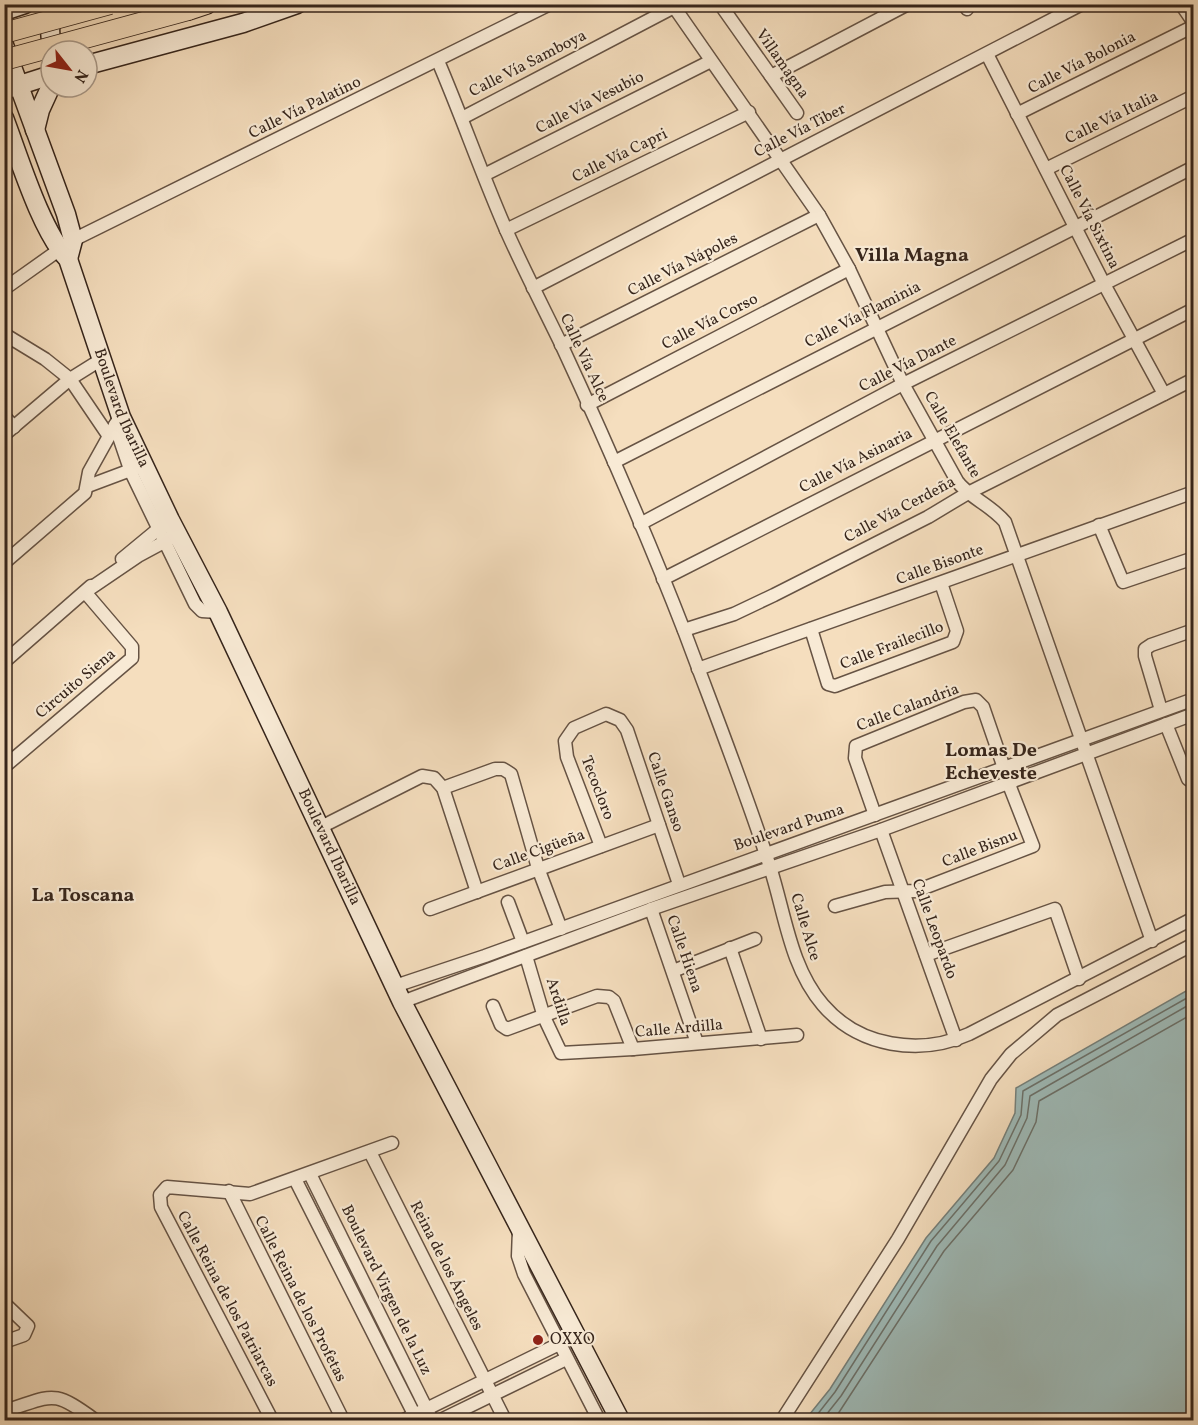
<svg xmlns="http://www.w3.org/2000/svg" width="1198" height="1425" font-family="Vollkorn,serif">
<rect width="100%" height="100%" fill="#f5debe"/>
<filter id="stains"><feTurbulence type="fractalNoise" baseFrequency=".00333" numOctaves="4"/><feColorMatrix values="0 0 0 0 .2 0 0 0 0 .09 0 0 0 0 .02 0 0 0 .5 -.17"/></filter>
<radialGradient id="worn" r=".72"><stop offset=".6" stop-color="#630" stop-opacity="0"/><stop offset="1" stop-color="#630" stop-opacity=".3"/></radialGradient>
<!-- water -->
<path fill="#9ebbb9" stroke="#747f7a" stroke-width="1.5" d="M1193,987V1420H805L830,1389L926,1238L994,1158L1015,1113L1016,1088Z"/>
<g fill="none" stroke-linecap="round" stroke-linejoin="round">
<!-- shore -->
<g stroke="#6a706a" stroke-width="1.5">
<path d="M813,1420L835,1392L931,1241L999,1161L1021,1115L1023,1091L1194,994"/>
<path d="M822,1420L841,1396L937,1246L1005,1165L1027,1118L1030,1096L1194,1002"/>
<path d="M834,1420L944,1251L1013,1170L1036,1122L1039,1101L1194,1013"/>
</g>
<!-- street casing -->
<g stroke="#665344" stroke-width="15">
<g id="street">
<path d="M672,4L819,215L849,269L903,384L957,481C967,496 991,505 1005,522L1152,941"/>
<path d="M720,4L797,113"/>
<path d="M964,4L967,9"/>
<path d="M1181,4L1194,23"/>
<path d="M987,54L1104,284L1164,394"/>
<path d="M438,61C462,117 482,175 507,232C524,270 543,307 561,344C605,439 647,535 685,633C714,711 745,789 770,867C785,913 790,967 823,1005C859,1047 920,1056 969,1034L1194,918"/>
<path d="M771,76L908,4"/>
<path d="M1017,114L1194,26"/>
<path d="M462,118L674,7"/>
<path d="M1046,169L1194,96"/>
<path d="M484,175L711,61"/>
<path d="M506,230L749,112"/>
<path d="M533,288L1082,4"/>
<path d="M4,289L73,240L550,4"/>
<path d="M4,334L45,359L70,379L108,435"/>
<path d="M561,345L819,215"/>
<path d="M587,405L849,269"/>
<path d="M4,416L14,427"/>
<path d="M115,425L131,472L195,604L202,611L218,612"/>
<path d="M4,435L70,379L102,359"/>
<path d="M614,462L1194,167"/>
<path d="M88,486L136,468"/>
<path d="M640,524L903,384L1194,239"/>
<path d="M1099,525L1123,582L1194,558"/>
<path d="M122,559L162,526"/>
<path d="M4,563L85,493L89,472L118,420"/>
<path d="M663,579L1194,309"/>
<path d="M811,629L828,684L835,686L953,642L957,631L941,583"/>
<path d="M684,630L734,614L774,595L928,517L968,493L1194,379"/>
<path d="M4,662L91,586"/>
<path d="M698,669L1194,492"/>
<path d="M1161,710L1145,656V649L1151,645L1194,630"/>
<path d="M1166,724L1188,779L1194,783"/>
<path d="M4,767L132,658V647L85,592L138,556L177,535"/>
<path d="M443,788L495,769H503L511,774L538,868L561,929"/>
<path d="M875,815L855,758L856,746L964,702L976,700L983,707L1004,768"/>
<path d="M321,827L422,776L434,778L443,788L477,892"/>
<path d="M881,830L956,1040"/>
<path d="M601,846L567,757L565,741L574,728L606,714L620,720L627,730L679,884"/>
<path d="M508,902L523,942"/>
<path d="M835,906L885,892L916,891L1033,846L1008,782"/>
<path d="M430,909L659,825"/>
<path d="M651,909L697,1043"/>
<path d="M730,948L761,1039"/>
<path d="M926,955L1055,909L1079,979"/>
<path d="M526,956L544,1017L561,1053L633,1049L797,1035"/>
<path d="M673,971L755,939"/>
<path d="M395,986L485,956L1194,699"/>
<path d="M402,1002L651,909L881,830L1194,714"/>
<path d="M493,1006L501,1025L507,1029L597,996L609,997L614,1001L633,1049"/>
<path d="M370,1152L505,1420"/>
<path d="M310,1174L432,1420"/>
<path d="M295,1179L417,1420"/>
<path d="M229,1191L343,1420"/>
<path d="M519,1229L518,1256L524,1274L599,1420"/>
<path d="M4,1303L28,1326L24,1335L4,1342"/>
<path d="M4,1411C54,1396 51,1388 95,1420"/>
<path d="M272,1420L161,1207L160,1195L167,1187L250,1194L392,1143"/>
<path d="M404,1420L559,1344"/>
<path d="M441,1420L566,1359"/>
<path d="M782,1420L898,1239L991,1079L1011,1054L1057,1015L1194,944"/>
</g>
</g>
<!-- secondary casing -->
<g stroke="#36251b" stroke-width="21">
<g id="secondary">
<path d="M4,11L25,4"/>
<path d="M4,45L66,214L73,240L68,259"/>
<path d="M56,51C47,37 48,15 62,4"/>
<path d="M87,65L243,23L297,4"/>
<path d="M4,90L51,75"/>
<path id="s1" d="M4,118C19,157 41,231 68,259L121,417L170,520L218,612L402,1002L620,1420"/>
<path d="M35,130L40,110L51,86"/>
</g>
</g>
<!-- primary casing -->
<g stroke="#36251b" stroke-width="22">
<path id="primary" d="M188,10L206,4"/>
</g>
<!-- street -->
<use href="#street" stroke="#f8ead5" stroke-width="12"/>
<!-- secondary -->
<use href="#secondary" stroke="#f8ead5" stroke-width="18"/>
<!-- primary -->
<use href="#primary" stroke="#f5debe" stroke-width="20"/>
<!-- primary-bridge casing -->
<g stroke="#36251b" stroke-width="22" stroke-linecap="butt">
<g id="primary-bridge">
<path d="M4,33L110,4"/>
<path d="M4,60L188,10"/>
</g>
</g>
<!-- primary-bridge -->
<use href="#primary-bridge" stroke="#f5debe" stroke-width="20"/>
</g>
<!-- markers -->
<circle fill="#8f2418" stroke="#f8ead5" stroke-width="2" cx="538" cy="1340" r="6"/>
<g text-anchor="middle" dominant-baseline="central" stroke-width="4.5" stroke-linejoin="round" paint-order="stroke">
<!-- street labels -->
<g font-size="16" fill="#36251b" stroke="#f8ead5">
<text transform="translate(1082 63) rotate(-27)">Calle Vía Bolonia</text>
<text transform="translate(528 64) rotate(-27)">Calle Vía Samboya</text>
<text transform="translate(782 64) rotate(55)">Villamagna</text>
<text transform="translate(590 103) rotate(-27)">Calle Vía Vesubio</text>
<text transform="translate(305 108) rotate(-26)">Calle Vía Palatino</text>
<text transform="translate(1112 118) rotate(-26)">Calle Vía Italia</text>
<text transform="translate(800 131) rotate(-27)">Calle Vía Tiber</text>
<text transform="translate(620 156) rotate(-26)">Calle Vía Capri</text>
<text transform="translate(1089 217) rotate(63)">Calle Vía Sixtina</text>
<text transform="translate(683 265) rotate(-27)">Calle Vía Nápoles</text>
<text transform="translate(863 315) rotate(-27)">Calle Vía Flaminia</text>
<text transform="translate(710 322) rotate(-27)">Calle Vía Corso</text>
<text transform="translate(584 358) rotate(65)">Calle Vía Alce</text>
<text transform="translate(908 364) rotate(-27)">Calle Vía Dante</text>
<text stroke="none"><textPath href="#s1" startOffset="314">Boulevard Ibarilla</textPath></text>
<text transform="translate(952 435) rotate(60)">Calle Elefante</text>
<text transform="translate(856 461) rotate(-27)">Calle Vía Asinaria</text>
<text transform="translate(900 510) rotate(-28)">Calle Vía Cerdeña</text>
<text transform="translate(940 565) rotate(-20)">Calle Bisonte</text>
<text transform="translate(892 646) rotate(-21)">Calle Frailecillo</text>
<text transform="translate(76 684) rotate(-40)">Circuito Siena</text>
<text transform="translate(908 708) rotate(-21)">Calle Calandria</text>
<text transform="translate(597 788) rotate(69)">Tecocloro</text>
<text transform="translate(665 792) rotate(71)">Calle Ganso</text>
<text transform="translate(789 828) rotate(-19)">Boulevard Puma</text>
<text stroke="none"><textPath href="#s1" startOffset="800">Boulevard Ibarilla</textPath></text>
<text transform="translate(980 849) rotate(-21)">Calle Bisnu</text>
<text transform="translate(539 851) rotate(-20)">Calle Cigüeña</text>
<text transform="translate(805 927) rotate(73)">Calle Alce</text>
<text transform="translate(934 929) rotate(70)">Calle Leopardo</text>
<text transform="translate(684 954) rotate(71)">Calle Hiena</text>
<text transform="translate(558 1002) rotate(72)">Ardilla</text>
<text transform="translate(679 1029) rotate(-5)">Calle Ardilla</text>
<text transform="translate(446 1266) rotate(63)">Reina de los Ángeles</text>
<text transform="translate(386 1290) rotate(64)">Boulevard Virgen de la Luz</text>
<text transform="translate(227 1299) rotate(62)">Calle Reina de los Patriarcas</text>
<text transform="translate(300 1299) rotate(63)">Calle Reina de los Profetas</text>
</g>
<!-- poi labels -->
<g font-size="16" fill="#36251b" stroke="#f8ead5" text-anchor="start">
<text x="550" y="1340">OXXO</text>
</g>
<!-- quarter labels -->
<g font-size="20" font-weight="bold" fill="#36251b" stroke="#f8ead5">
<text x="912" y="256">Villa Magna</text>
<text x="991" y="751">Lomas De<tspan x="991" dy="23">Echeveste</tspan></text>
<text x="83" y="896">La Toscana</text>
</g>
</g>
<!-- margin -->
<rect width="1198" height="1425" fill="none" stroke="#f5debe" stroke-width="24"/>
<rect x="6" y="6" width="1186" height="1413" fill="none" stroke="#36251b" stroke-width="3"/>
<rect x="12" y="12" width="1174" height="1401" fill="none" stroke="#36251b" stroke-width="1.5"/>
<!-- north arrow -->
<g transform="translate(69 69) rotate(121)"><circle r="28" fill="#f8ead5" stroke="#aa9b8b" stroke-width="1.5"/>
<path d="M0-4.5L10 22L0 15L-10 22Z" fill="#8f2418"/>
<text y="-9" font-size="16" font-weight="bold" text-anchor="middle" fill="#36251b">N</text>
</g>
<rect width="100%" height="100%" filter="url(#stains)"/>
<rect width="100%" height="100%" fill="url(#worn)"/>
</svg>
